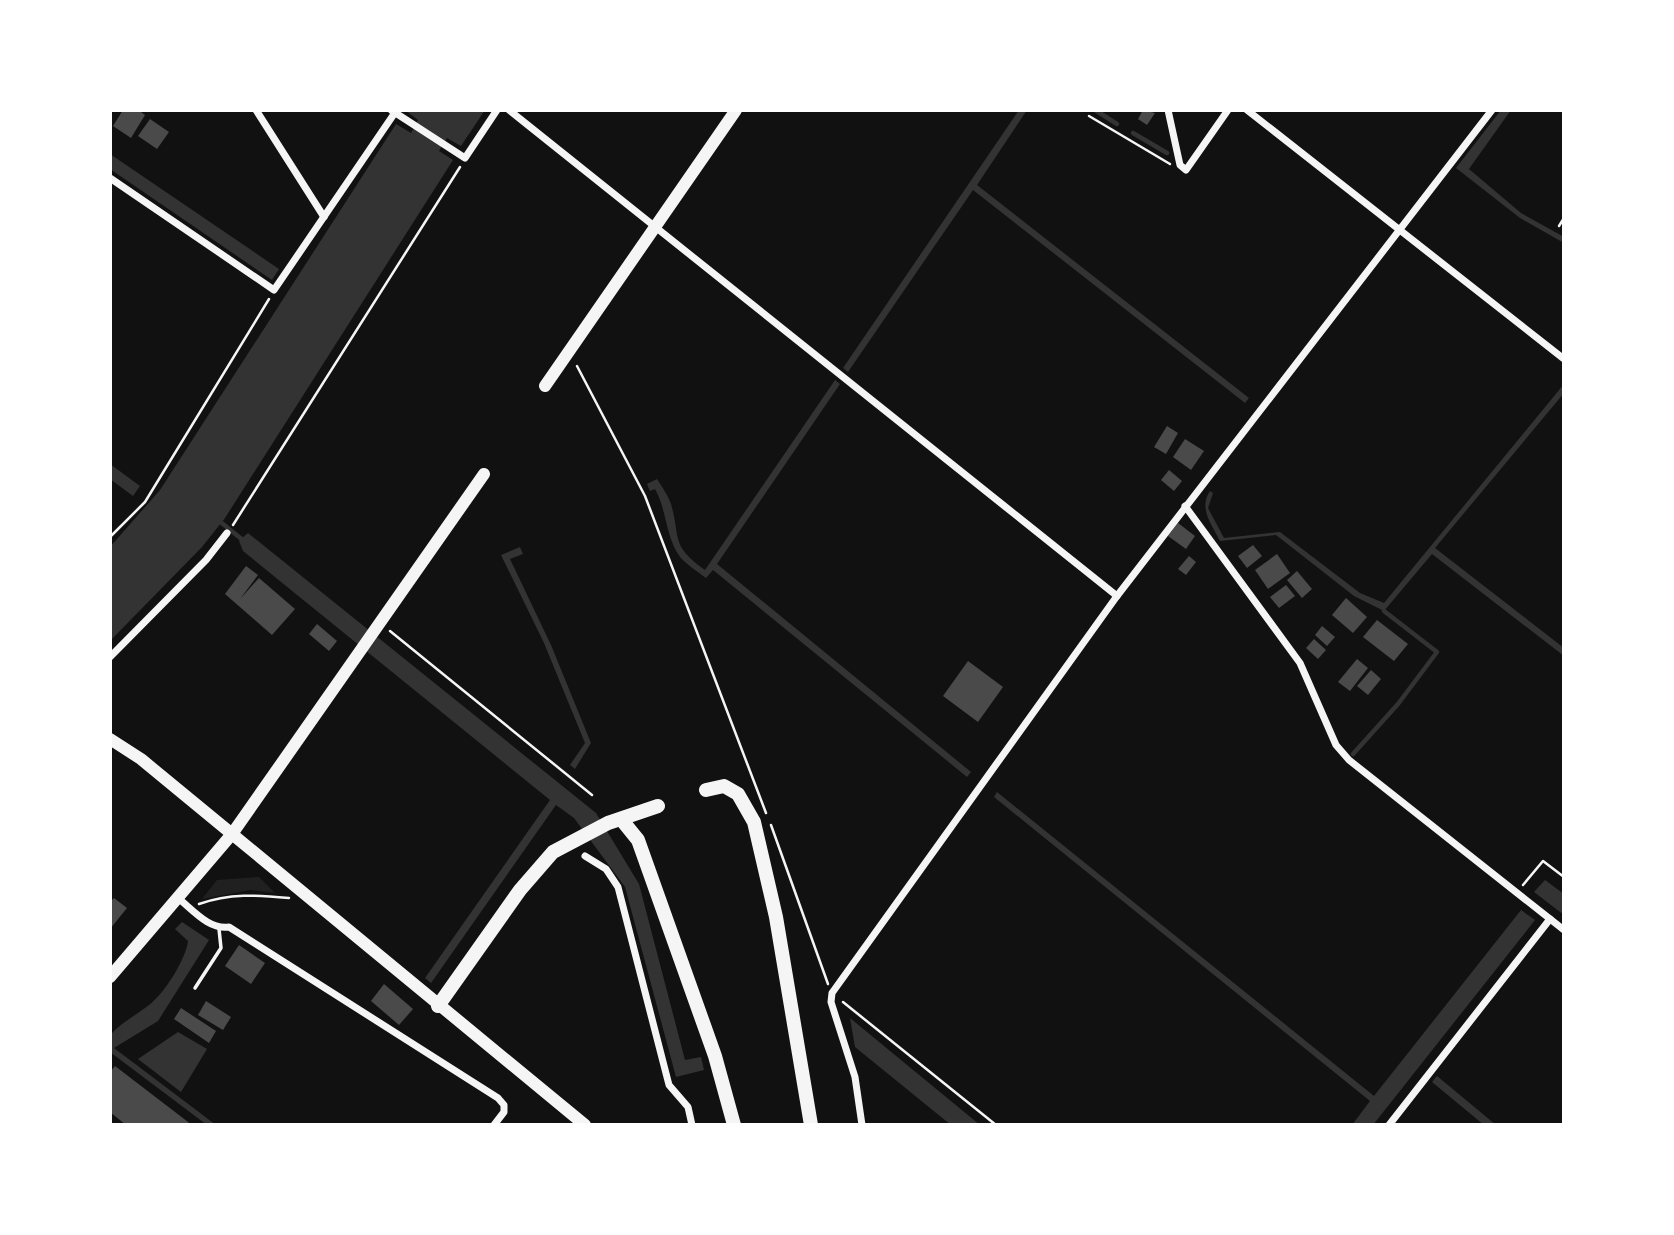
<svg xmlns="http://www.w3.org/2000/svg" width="1674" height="1235" font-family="Karla,sans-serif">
<rect width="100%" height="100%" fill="#111"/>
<!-- green -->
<path fill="#202020" d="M259,877L275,893L251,890L202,899L217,880Z"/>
<!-- water -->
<g fill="#333">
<path d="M405,110H485L461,146L447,138L439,151L453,160L225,518L202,547L110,641V547L160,490L396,124L411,133L418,120Z"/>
<path d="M1019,110H1027L977,185L1249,398L1245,403L973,190L848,372L843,368Z"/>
<path d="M1501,110H1511L1469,169L1521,213L1564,237V243L1520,218L1456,168Z"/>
<path d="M110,154L279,269L272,280L110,169Z"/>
<path d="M835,380L840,384L717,564L971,772L967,777L713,570L706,578C698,572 687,565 680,557C665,536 667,510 655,489L650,491L647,484L657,479C662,487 668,495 671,504C681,539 670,545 705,570Z"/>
<path d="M1564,384V393L1435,548L1564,648V656L1432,554L1384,611L1354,596L1276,535L1220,541C1212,525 1198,508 1210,491L1213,493L1208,508L1224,538L1280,532L1360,593L1384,603Z"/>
<path d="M110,464L140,486L133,496L110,479Z"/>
<path d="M248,533L596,813L639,884L685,1060L701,1057L704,1070L676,1077L625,887L574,818L556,805L431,983L425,978L550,800L243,551L239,541Z"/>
<path d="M520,547L523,554L510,559L551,645L591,743L575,769L570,765L585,743L544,643L501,555Z"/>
<path d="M997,792L1374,1096L1521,910L1535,920L1373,1125H1352L1370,1101L994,797Z"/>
<path d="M1545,880L1564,894V915L1534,892Z"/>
<path d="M182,922L209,940L158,1021L114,1048L216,1125H207L110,1052V1035C122,1022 135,1016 149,1005C164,994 186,959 188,941L175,929Z"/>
<path d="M850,1018L980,1125H951L855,1047Z"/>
<path d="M178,1032L207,1049L181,1092L138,1059Z"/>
<path d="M1437,1076L1496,1125H1484L1432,1082Z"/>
</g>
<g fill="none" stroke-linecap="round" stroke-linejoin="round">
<!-- stream -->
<g stroke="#333" stroke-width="4.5">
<path d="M1095,110L1117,124"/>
<path d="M1133,133L1167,153"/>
<path d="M218,520L244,541"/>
<path d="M1353,754L1398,704L1437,652L1384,611"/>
</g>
</g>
<!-- building -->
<g fill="#4a4a4a">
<path d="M123,110H138L145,115L131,138L113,126Z"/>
<path d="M1143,110L1155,113L1147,125L1138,119Z"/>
<path d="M150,119L169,132L157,149L138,136Z"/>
<path d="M1167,426L1178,433L1166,454L1154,447Z"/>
<path d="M1185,439L1204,451L1191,470L1173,457Z"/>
<path d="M1169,470L1182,481L1174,491L1161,480Z"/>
<path d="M1178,523L1195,536L1186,549L1168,536Z"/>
<path d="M1253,545L1262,556L1247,568L1238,556Z"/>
<path d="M1277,554L1290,573L1268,589L1255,570Z"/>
<path d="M1189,556L1196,562L1186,575L1178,569Z"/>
<path d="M246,566L258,575L240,599L259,578L295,609L272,635L225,594Z"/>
<path d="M1297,571L1312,589L1302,598L1287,580Z"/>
<path d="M1286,585L1295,596L1279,608L1270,597Z"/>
<path d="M1346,598L1367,617L1353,633L1332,615Z"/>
<path d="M1377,620L1408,644L1394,661L1363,637Z"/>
<path d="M317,624L337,641L329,651L309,634Z"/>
<path d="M1322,626L1335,637L1327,646L1315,635Z"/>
<path d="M1314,639L1326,650L1318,659L1306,648Z"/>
<path d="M1357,659L1368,668L1350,691L1338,682Z"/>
<path d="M968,661L1003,687L978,722L943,696Z"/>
<path d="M1371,670L1381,679L1368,695L1357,686Z"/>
<path d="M114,898L127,908L110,929V902Z"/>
<path d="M239,945L265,963L251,984L225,966Z"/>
<path d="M384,984L413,1009L399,1025L371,1001Z"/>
<path d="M206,1001L231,1017L223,1030L198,1015Z"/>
<path d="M181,1008L216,1031L209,1043L174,1019Z"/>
<path d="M115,1066L192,1125H126L110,1112V1072Z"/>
</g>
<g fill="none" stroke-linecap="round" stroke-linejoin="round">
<!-- path -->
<g stroke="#f5f5f5" stroke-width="2.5">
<path d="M1089,116L1170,164"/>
<path d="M1559,226L1564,218"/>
<path d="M577,366L645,496L766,813"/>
<path d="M233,525L460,167"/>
<path d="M110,537L145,502L269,299"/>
<path d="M390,631L592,795"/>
<path d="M771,825L828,984"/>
<path d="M1523,885L1543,861L1564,877"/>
<path d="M199,904C230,893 257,895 289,898"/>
<path d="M843,1002L996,1125"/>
</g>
<!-- service -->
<path stroke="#f5f5f5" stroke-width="3.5" d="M195,988L221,948L219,929"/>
<!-- minor -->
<g stroke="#f5f5f5" stroke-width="7">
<path d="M256,110L324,217"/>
<path d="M391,110L465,158L497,110"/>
<path d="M509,110L1117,596"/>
<path d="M1168,110L1180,165L1186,170L1228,110"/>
<path d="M1247,110L1564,359"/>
<path d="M110,178L274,290L394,114"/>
<path d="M1185,506L1300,663L1336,745L1349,760L1564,930"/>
<path d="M110,657L206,560L227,533"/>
<path d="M585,856L606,869L618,887L669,1085L688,1107L692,1125"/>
<path d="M178,898C193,910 209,930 229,927L498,1098L504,1105V1112L494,1125"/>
<path d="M862,1125L855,1077L831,1002L832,993L1117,596L1492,110"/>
<path d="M1389,1125L1550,919"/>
</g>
<!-- primary -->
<g stroke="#f5f5f5" stroke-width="12">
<path d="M545,386L736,110"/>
<path d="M110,739L141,759L232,834L484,474"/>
</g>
<!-- trunk -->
<path stroke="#f5f5f5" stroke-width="12" d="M110,977L232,834L585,1125"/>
<!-- motorway -->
<g stroke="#f5f5f5" stroke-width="14">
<path d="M706,790L724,786L738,794L754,822L776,917L811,1125"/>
<path d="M621,819L638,840L715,1056L734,1125"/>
<path d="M438,1006L520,890L553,852L608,823L658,806"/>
</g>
</g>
<!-- border -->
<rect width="1674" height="1235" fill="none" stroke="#ffffff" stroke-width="224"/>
</svg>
